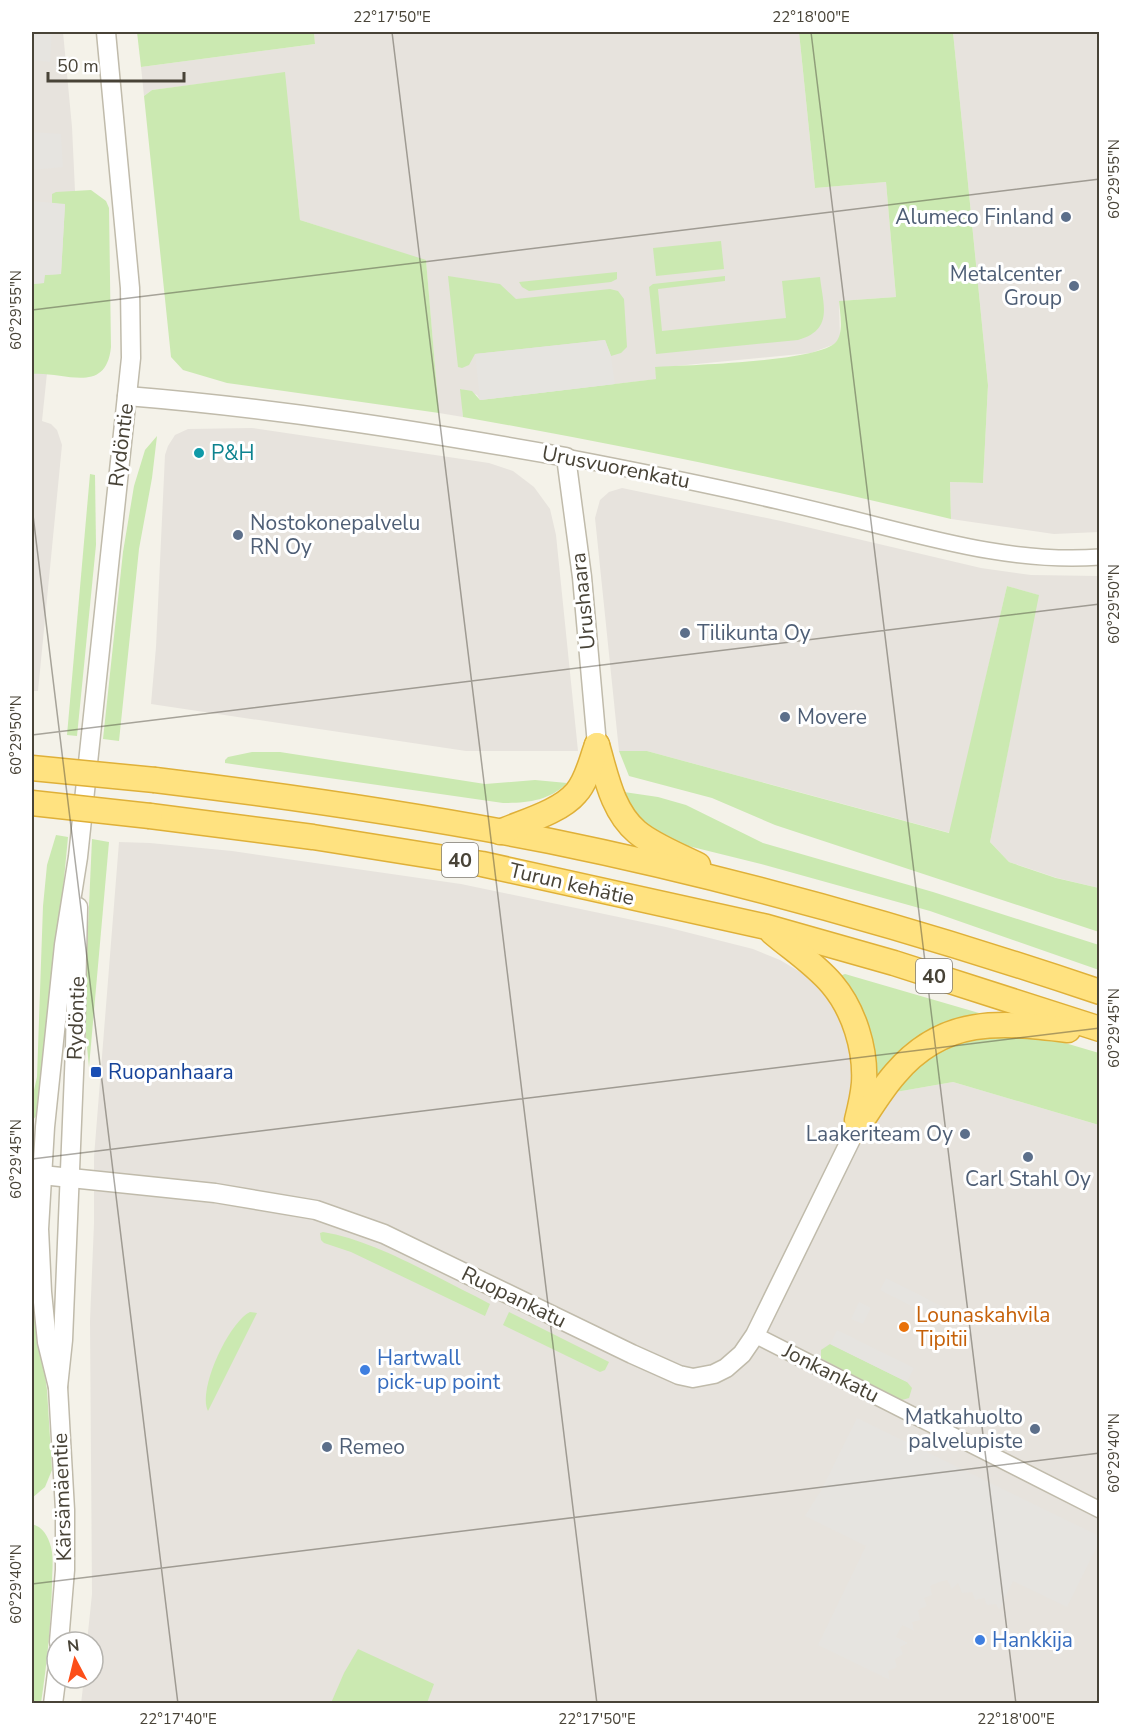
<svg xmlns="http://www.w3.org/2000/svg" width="1131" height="1735" font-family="'Nunito Sans',sans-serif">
<rect width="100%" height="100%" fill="#f4f2e9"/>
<!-- industrial -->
<g fill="#e7e3dd">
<path d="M32,32H63L72,127L75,191L47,373L42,421L51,424L57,430L62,445L38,691H32Z"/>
<path d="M314,32H799L815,188L886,182L896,297L839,301L840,337L835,344L811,353L655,368L657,379L480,400L477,395L461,389L463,417L439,413L426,261L300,220L284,73L152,90L144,96L141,67L315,44Z"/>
<path d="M953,32H1099V532L1054,534L951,519L950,482L983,483L988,385Z"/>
<path d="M252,428L489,463L513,471L534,487L550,509L556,535L578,751H466L151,704L156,647L165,455L168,446L175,435L188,429Z"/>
<path d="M622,488L781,521L981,568L1031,575L1099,576V888L1057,878L1009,862L990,842L1038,595L1007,586L950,833L647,751H619L595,518L600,500L609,492Z"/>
<path d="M119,842L150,843L232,851L461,884L666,927L753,949L780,960L817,982L841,1013L857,1075L896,1092L953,1082L1099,1125V1703L81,1704L84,1678H93V1642H87L92,1594L90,1321L94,1223V1157Z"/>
</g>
<!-- green -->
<g fill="#cbe9b1">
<path d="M137,32H314L315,44L141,67Z"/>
<path d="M799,32H953L988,385L983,483L950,482L951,519C789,480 627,446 463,417L460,389L472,391L480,400L656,379L655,367C687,365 819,362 836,342C844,333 840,313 839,301L896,297L886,182L815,188Z"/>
<path d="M285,72L300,220L426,260L439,413L227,383L183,370L171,357L144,96L152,90Z"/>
<path d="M91,190L106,201L109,208L111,347C106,396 64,371 32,374V284L44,283V275L61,274L65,205L52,203V194L56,192Z"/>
<path d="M721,241L724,269L656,276L653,248Z"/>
<path d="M617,272V279L611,282L529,291L522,287L519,282Z"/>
<path d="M448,276L500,284L516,299L610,289L618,291L624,299L627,347L621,353L611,356L605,340L475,354L469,365L462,368L458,367Z"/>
<path d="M725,276V281L658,289L662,331L786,318L782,281L820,277C823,305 834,330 798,340L656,354L649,287L653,284Z"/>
<path d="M157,436L152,478L139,549L119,741L103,739L123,552L134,486L145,450Z"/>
<path d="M90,474L95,475L96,545L77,736L67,735Z"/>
<path d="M1007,586L1039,595L990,842L1009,862L1056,878L1099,888V932L775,825L712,798L629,776L619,751H647L949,833Z"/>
<path d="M252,752H280L485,784L535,780L567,783C549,801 527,803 503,803L225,763V760L228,757Z"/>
<path d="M624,792L658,797L686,805L763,843L933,892L1099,945V970L930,911L761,864L668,841L644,822L628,802Z"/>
<path d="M56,835L68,837L45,1079L37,1115L32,1121V1099L37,1077L43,906L47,865Z"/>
<path d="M92,839L109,842L89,1067L84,1016Z"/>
<path d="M845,974L979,1013L948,1024L874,1083L839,976Z"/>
<path d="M981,1034L1048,1038L1099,1053V1125L953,1082L896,1092C920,1056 943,1049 981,1034Z"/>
<path d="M323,1232C373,1240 430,1274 475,1296L490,1304L485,1316L351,1252L324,1243L321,1240L320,1233Z"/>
<path d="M32,1290L36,1308L47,1390L52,1470L45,1487L32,1498Z"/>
<path d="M250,1312L257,1313L208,1411C197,1390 229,1322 250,1312Z"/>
<path d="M509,1312L609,1362L605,1370L600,1372L503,1325Z"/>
<path d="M830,1344L907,1382L912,1388L909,1398L902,1400L824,1360L821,1358V1350Z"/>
<path d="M32,1524C43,1527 48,1536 51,1547C54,1559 52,1572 52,1584C51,1624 47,1664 41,1703H32Z"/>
<path d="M358,1649L434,1684L427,1703H331L344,1673Z"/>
</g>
<!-- parking -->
<g fill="#e6e4e0">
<path d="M32,32H52L50,62L32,60Z"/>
<path d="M32,132L61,134L63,167L32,170Z"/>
<path d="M32,201L65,204L61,274L45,275L44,283L32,284Z"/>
<path d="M605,340L611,356L615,384L480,400L475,354Z"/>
<path d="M886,1278L949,1310L943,1322L880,1290Z"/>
<path d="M859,1302L871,1308L863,1324L851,1319Z"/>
<path d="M837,1330L914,1368L907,1382L830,1344Z"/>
<path d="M857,1418L1099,1536V1542L1067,1607L1013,1581L999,1610L996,1604L987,1605L984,1598L975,1600L972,1592L962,1593L958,1583L952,1589L947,1580L939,1582L930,1586L932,1595L924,1598L927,1606L918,1610L920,1620L912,1622L914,1631L902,1625L896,1637L908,1643L900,1647L903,1654L895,1659L897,1667L888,1671L890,1680L818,1645L866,1546L805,1516L822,1489Z"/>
</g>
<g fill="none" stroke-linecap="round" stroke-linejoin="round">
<!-- minor casing -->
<g stroke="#c0bbab" stroke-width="18">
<g id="minor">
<path d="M566,457C655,474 744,492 832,514C920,535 1008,564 1100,557"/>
<path d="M755,1335L1100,1510"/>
</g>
</g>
<!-- tertiary casing -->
<g stroke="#c0bbab" stroke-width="21">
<g id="tertiary">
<path d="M127,396C275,408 420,431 566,457L582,577L597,745"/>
<path d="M42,1175L215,1193L316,1210L384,1234L632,1354L679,1375L693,1378L714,1374L726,1368L742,1354L755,1335L855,1131"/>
<path d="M58,1387L47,1342L42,1292L39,1229L45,1127L64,945L78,857L131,358L130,288L106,32"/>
<path d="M59,1642L65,1570V1510L58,1387L63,1340L75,1049L78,907"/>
<path d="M53,1704L57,1673"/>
</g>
</g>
<!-- trunk casing -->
<g stroke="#dfb038" stroke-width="27">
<g id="trunk">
<path d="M597,745C606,775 612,811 637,832C654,846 678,855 698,865"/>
<path d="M155,780C287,796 419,815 550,841C736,879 919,931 1100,992"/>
<path d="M150,816L313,837L482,864L767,927L894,963L1100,1029"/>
<path d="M500,832C523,822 560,812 576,793C587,781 591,761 597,745"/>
<path d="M772,932C792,949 815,964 832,984C854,1010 866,1049 864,1083C863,1095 860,1108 857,1120"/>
<path d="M855,1131C868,1112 880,1091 895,1074C944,1016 1000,1022 1068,1030"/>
</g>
</g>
<!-- minor -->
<use href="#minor" stroke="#fff" stroke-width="15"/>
<!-- tertiary -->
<use href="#tertiary" stroke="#fff" stroke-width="18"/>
<!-- trunk -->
<use href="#trunk" stroke="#ffe280" stroke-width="24"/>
<!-- trunk-bridge casing -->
<g stroke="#dfb038" stroke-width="27" stroke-linecap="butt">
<g id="trunk-bridge">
<path d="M32,768L155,780"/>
<path d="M32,803L150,816"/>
</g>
</g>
<!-- trunk-bridge -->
<use href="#trunk-bridge" stroke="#ffe280" stroke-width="24"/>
</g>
<!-- ticks -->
<path fill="none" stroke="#484337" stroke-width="1.5" stroke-opacity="0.45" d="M392,32L597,1704M811,32L1016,1704M32,310L1100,179M32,507L178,1704M32,735L1100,604M32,1159L1100,1028M32,1584L1100,1453"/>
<!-- markers -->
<g fill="#5c6f8a" stroke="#fff" stroke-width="2">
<circle cx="1066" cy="217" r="6"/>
<circle cx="1074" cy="286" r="6"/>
<circle cx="238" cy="535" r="6"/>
<circle cx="685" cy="633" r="6"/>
<circle cx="785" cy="717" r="6"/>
<circle cx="965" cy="1134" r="6"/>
<circle cx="1028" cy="1157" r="6"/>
<circle cx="1035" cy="1429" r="6"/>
<circle cx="327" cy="1447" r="6"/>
</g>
<circle fill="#0f9aa8" stroke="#fff" stroke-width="2" cx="199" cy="453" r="6"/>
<rect fill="#1a4fb4" stroke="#fff" stroke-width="2" x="90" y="1066" width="12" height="12" rx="3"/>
<circle fill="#e8710a" stroke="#fff" stroke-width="2" cx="904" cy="1327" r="6"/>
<g fill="#3f7fe0" stroke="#fff" stroke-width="2">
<circle cx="365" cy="1370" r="6"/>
<circle cx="980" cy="1640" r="6"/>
</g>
<g text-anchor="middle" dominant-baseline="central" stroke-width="6" stroke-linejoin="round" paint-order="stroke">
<!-- shield labels -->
<g fill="#fff" stroke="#7f7b73" stroke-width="1.5">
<rect x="442" y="843" width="36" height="34" rx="4.5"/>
<rect x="916" y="959" width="36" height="34" rx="4.5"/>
</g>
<g font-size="20" font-weight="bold" fill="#484337">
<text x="460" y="860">40</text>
<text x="934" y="976">40</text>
</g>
<!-- service labels -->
<g font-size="21" fill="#4e5e75" stroke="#fff" text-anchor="end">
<text x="1054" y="217">Alumeco Finland</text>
<text x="1062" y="274">Metalcenter<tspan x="1062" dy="24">Group</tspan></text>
<text x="250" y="523" text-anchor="start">Nostokonepalvelu<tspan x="250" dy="24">RN Oy</tspan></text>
<text x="697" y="633" text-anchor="start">Tilikunta Oy</text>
<text x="797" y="717" text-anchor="start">Movere</text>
<text x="953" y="1134">Laakeriteam Oy</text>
<text x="1028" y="1179" text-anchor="middle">Carl Stahl Oy</text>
<text x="1023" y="1417">Matkahuolto<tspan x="1023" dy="24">palvelupiste</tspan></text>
<text x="339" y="1447" text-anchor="start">Remeo</text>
</g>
<!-- street labels -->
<g font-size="21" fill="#484337" stroke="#fff">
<text transform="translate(121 445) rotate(-83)">Rydöntie</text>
<text transform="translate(616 467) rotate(11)">Urusvuorenkatu</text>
<text transform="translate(583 601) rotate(-96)">Urushaara</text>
<text transform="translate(572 884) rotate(13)">Turun kehätie</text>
<text transform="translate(76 1018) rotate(-88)">Rydöntie</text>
<text transform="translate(514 1297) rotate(26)">Ruopankatu</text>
<text transform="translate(831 1373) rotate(27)">Jonkankatu</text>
<text transform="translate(62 1497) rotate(-92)">Kärsämäentie</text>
</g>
<!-- culture labels -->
<g font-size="21" fill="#0d838f" stroke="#fff" text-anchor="start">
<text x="211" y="453">P&amp;H</text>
</g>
<!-- transit labels -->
<g font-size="21" fill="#164399" stroke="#fff" text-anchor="start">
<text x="108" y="1072">Ruopanhaara</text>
</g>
<!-- food labels -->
<g font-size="21" fill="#c56008" stroke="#fff" text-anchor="start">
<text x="916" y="1315">Lounaskahvila<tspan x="916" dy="24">Tipitii</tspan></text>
</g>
<!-- shop labels -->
<g font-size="21" fill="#366cbe" stroke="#fff" text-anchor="start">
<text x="377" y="1358">Hartwall<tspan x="377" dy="24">pick-up point</tspan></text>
<text x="992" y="1640">Hankkija</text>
</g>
</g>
<!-- border -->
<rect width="1131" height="1735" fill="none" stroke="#ffffff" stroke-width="66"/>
<!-- north arrow -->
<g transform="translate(75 1660) rotate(353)"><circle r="28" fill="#ffffff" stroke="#b6b4af" stroke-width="1.5"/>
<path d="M0-4.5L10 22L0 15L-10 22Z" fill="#fc4e18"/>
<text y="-9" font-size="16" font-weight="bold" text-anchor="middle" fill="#484337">N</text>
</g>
<!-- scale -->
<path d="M48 72v9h136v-9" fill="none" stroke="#484337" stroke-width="3"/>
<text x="57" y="72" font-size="18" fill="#484337" stroke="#ffffff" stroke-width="4.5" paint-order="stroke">50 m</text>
<rect x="33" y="33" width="1065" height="1669" fill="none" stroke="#484337" stroke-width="2"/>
<g font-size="15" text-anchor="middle" fill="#484337">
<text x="392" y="22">22°17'50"E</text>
<text x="811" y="22">22°18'00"E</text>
<text transform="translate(1114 179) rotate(-90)" y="5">60°29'55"N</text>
<text transform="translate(16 310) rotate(-90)" y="5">60°29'55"N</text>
<text transform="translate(1114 604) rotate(-90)" y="5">60°29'50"N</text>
<text transform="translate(16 735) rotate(-90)" y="5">60°29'50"N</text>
<text transform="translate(1114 1028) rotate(-90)" y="5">60°29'45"N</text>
<text transform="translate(16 1159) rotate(-90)" y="5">60°29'45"N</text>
<text transform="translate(1114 1453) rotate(-90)" y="5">60°29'40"N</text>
<text transform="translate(16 1584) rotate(-90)" y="5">60°29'40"N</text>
<text x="178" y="1724">22°17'40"E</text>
<text x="597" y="1724">22°17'50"E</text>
<text x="1016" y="1724">22°18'00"E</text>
</g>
</svg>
